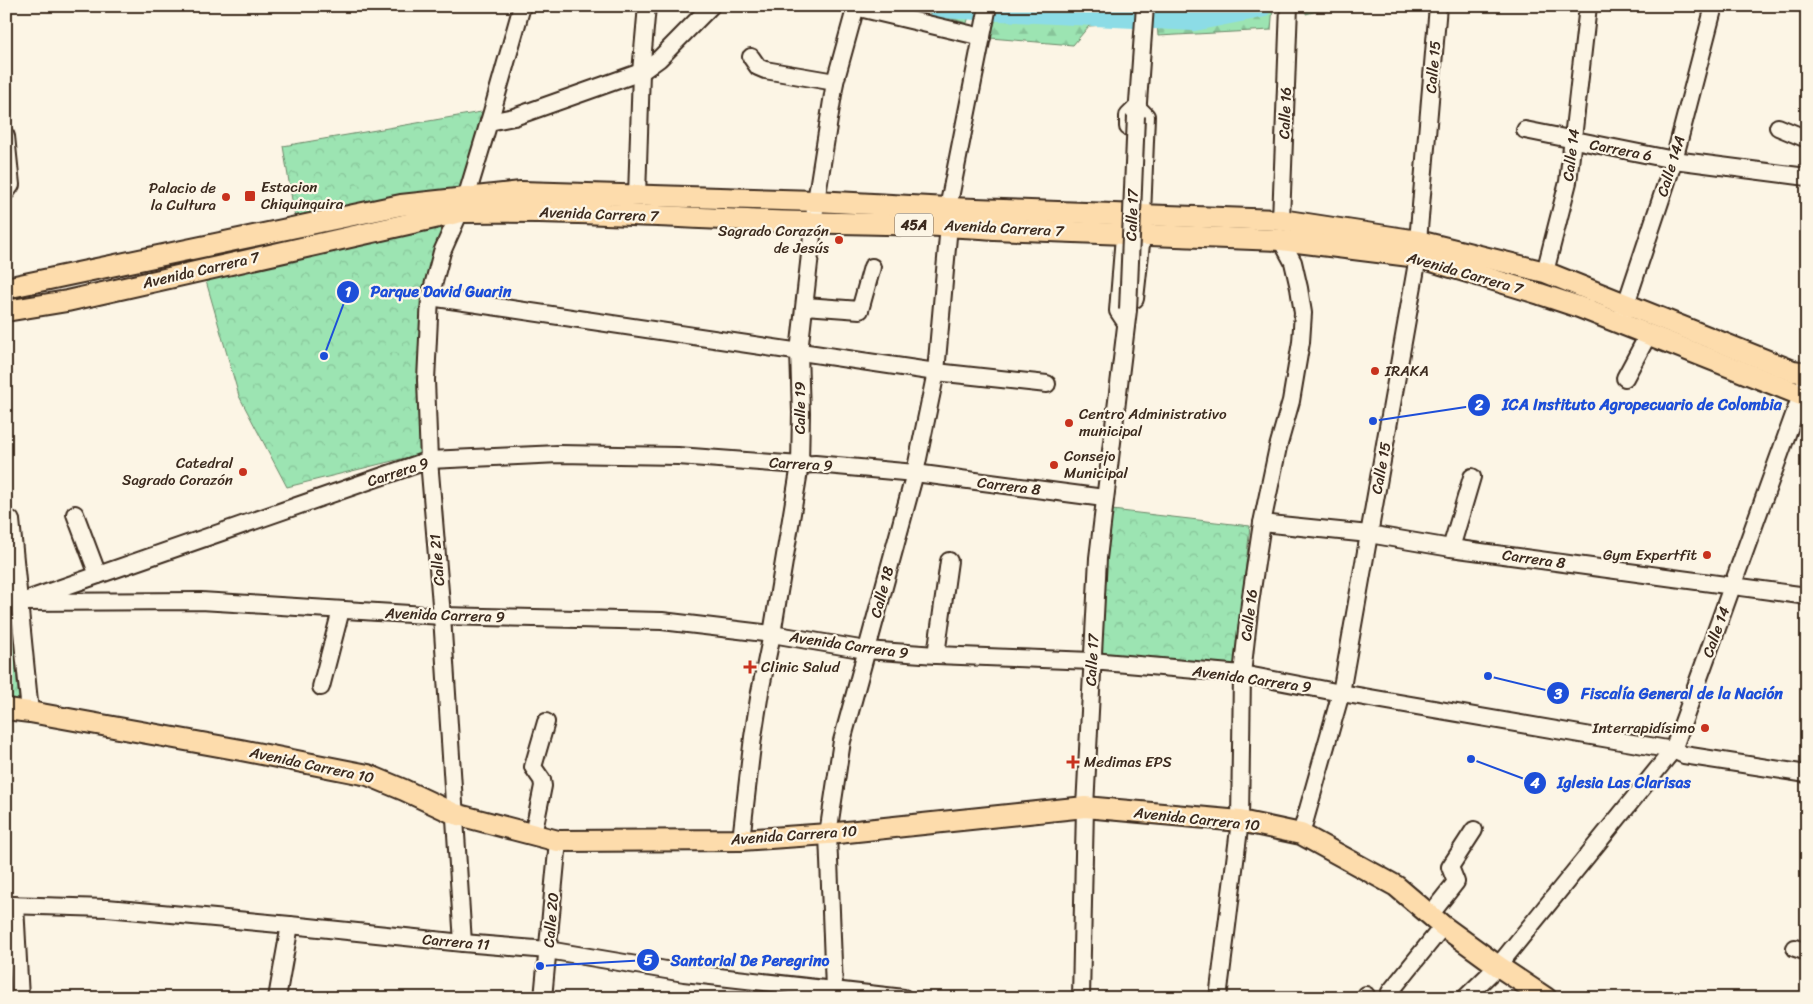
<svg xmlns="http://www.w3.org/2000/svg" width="1813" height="1004" font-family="Sriracha,sans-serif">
<defs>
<pattern id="forest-firs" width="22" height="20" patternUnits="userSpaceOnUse" patternTransform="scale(1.25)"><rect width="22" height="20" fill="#9ce4b2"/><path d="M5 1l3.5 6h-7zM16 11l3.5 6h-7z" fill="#87c499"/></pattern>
<pattern id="park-crowns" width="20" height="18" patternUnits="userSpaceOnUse" patternTransform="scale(1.25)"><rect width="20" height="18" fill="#9ce4b2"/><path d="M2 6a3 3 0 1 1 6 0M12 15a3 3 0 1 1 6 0" fill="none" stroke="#87c499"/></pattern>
</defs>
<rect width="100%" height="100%" fill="#fcf5e5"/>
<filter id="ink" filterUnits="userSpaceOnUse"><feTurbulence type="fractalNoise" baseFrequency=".02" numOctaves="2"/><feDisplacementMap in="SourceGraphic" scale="10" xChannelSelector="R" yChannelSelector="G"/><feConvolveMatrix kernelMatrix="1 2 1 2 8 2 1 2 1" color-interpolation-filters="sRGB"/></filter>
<g filter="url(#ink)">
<!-- forest -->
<g fill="url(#forest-firs)" stroke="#6c8768">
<path d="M902,6H972L967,23Z"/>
<path d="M1000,6H1128L1125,24L1089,26L1073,45L990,38Z"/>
<path d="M1156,6H1273L1271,30L1158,36Z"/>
<path d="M1306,6H1335L1306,14Z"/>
</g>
<!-- park -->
<g fill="url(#park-crowns)" stroke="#6c8768">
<path d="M487,111L464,189L295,218L283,146Z"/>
<path d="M453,214L422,316L421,454L287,487L239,396L206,281L401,224Z"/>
<path d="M1112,510L1250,526L1235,670L1096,654Z"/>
<path d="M6,548L17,683L19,700L6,698Z"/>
</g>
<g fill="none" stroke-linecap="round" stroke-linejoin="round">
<!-- river -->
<path stroke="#8cdce6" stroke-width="24" d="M939,6L1194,19L1260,6"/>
<!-- minor casing -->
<g stroke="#3b2a1e" stroke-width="20">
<g id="minor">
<path d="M855,7L982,37"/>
<path d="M751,57L758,67L765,70L835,82"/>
<path d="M1137,116L1145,6"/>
<path d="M489,122L514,117L641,72L659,59L711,6"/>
<path d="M1128,127V116L1137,107L1146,116L1142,215"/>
<path d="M1778,127L1807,139"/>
<path d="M1525,130L1674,160L1807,177"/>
<path d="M6,136L11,185L6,192"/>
<path d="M637,196L641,72L647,6"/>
<path d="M948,208L988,6"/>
<path d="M1281,220L1289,6"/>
<path d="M1124,236L1118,311L1126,323"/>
<path d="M1545,272L1568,182L1588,6"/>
<path d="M430,297L936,372L1047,384"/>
<path d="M1135,299L1142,235"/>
<path d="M805,306L860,310L872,267"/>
<path d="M1622,316L1674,160L1714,6"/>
<path d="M1625,378L1648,335"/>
<path d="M75,514L98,575"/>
<path d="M6,521L11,520L30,712"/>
<path d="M1262,523L1369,534L1451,548L1807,596"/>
<path d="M1451,548L1472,477"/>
<path d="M32,598L429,460L559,454L678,456L800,465L815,464L915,473L1104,498"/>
<path d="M18,602L201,601L442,616L662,621L772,634L866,650L936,655L1092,661L1242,674L1341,693L1673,750L1684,755L1807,774"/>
<path d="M936,655L949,561"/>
<path d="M321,687L341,610"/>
<path d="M1301,834L1341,693L1418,257V241L1438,6"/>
<path d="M533,835L543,786L542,780L533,767L546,722"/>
<path d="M741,840L753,737L760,692L772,634L800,465L801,413L799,352L816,201L835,82L856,6"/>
<path d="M6,905L107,908L290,925L463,943L548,950L684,973L904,998"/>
<path d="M15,905L20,998"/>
<path d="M1430,915L1456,882L1450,867L1474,830"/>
<path d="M463,943L442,616L429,460L426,380L430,297L442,252L466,198L492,112L522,6"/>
<path d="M1795,948L1807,952"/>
<path d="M834,989L828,834L842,741L915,473L936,372L949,225"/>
<path d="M277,998L290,925"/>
<path d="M543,998L558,841"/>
<path d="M1081,998L1085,807L1098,558L1128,310"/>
<path d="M1218,998L1240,821L1242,674L1250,603L1262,523L1278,447L1291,401L1301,342L1303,313L1299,288L1293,262L1281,240"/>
<path d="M1365,998L1366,995"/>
<path d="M1396,998L1390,992L1443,926"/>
<path d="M1465,998L1498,966L1673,750L1807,379"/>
</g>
</g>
<!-- major casing -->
<g stroke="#3b2a1e" stroke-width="24">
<g id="major">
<path d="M6,288L401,205L521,192L816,201L948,208L1281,220L1418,241L1545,272L1793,371L1807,373"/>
<path d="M6,311L67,301L461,212C565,210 668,217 771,221C845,224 920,223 994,229L1281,240L1418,257L1540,294L1579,307L1801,395L1807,396"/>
<path d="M6,709L30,712L241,750L368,775L404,790L455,814L558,841L741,840L828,834L1085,807L1240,821L1301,834L1396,886L1443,926L1498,966L1546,998"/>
</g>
</g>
<!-- minor -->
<use href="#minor" stroke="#fcf5e5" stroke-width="16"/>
<!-- major -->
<use href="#major" stroke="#fddcac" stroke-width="20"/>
<!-- minor-bridge casing -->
<g stroke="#3b2a1e" stroke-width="20" stroke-linecap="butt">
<path id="minor-bridge" d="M1128,310L1136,116"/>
</g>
<!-- minor-bridge -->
<use href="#minor-bridge" stroke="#fcf5e5" stroke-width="16"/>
</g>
</g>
<!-- markers -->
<g fill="#c8321e" stroke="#fcf5e5" stroke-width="2">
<rect x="244" y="190" width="12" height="12" rx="2.5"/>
<circle cx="226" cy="197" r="5"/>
<circle cx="839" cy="240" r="5"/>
<circle cx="1375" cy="371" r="5"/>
<circle cx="1069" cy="423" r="5"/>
<circle cx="1054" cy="465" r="5"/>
<circle cx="243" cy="472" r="5"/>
<circle cx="1707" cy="555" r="5"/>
<path d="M747.5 659.5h5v5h5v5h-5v5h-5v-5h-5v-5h5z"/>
<circle cx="1705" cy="728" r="5"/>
<path d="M1070.5 754.5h5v5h5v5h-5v5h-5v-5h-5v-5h5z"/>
</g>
<g text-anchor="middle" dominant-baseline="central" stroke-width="4.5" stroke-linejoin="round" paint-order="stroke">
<!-- shield labels -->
<rect fill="#fcf5e5" stroke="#75675a" stroke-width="1" x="895" y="213.5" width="38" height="23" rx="4"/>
<g font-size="14" font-weight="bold" fill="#3b2a1e">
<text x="914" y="225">45A</text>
</g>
<!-- street labels -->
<g font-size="15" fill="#3b2a1e" stroke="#fcf5e5">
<text transform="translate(1433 67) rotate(-85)">Calle 15</text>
<text transform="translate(1285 113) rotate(-88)">Calle 16</text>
<text transform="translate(1621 150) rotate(11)">Carrera 6</text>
<text transform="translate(1571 155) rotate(-83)">Calle 14</text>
<text transform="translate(1671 166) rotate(-73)">Calle 14A</text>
<text transform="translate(599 214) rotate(2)">Avenida Carrera 7</text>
<text transform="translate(1132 215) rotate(-88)">Calle 17</text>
<text transform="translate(1004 228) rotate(3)">Avenida Carrera 7</text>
<text transform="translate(201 270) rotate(-13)">Avenida Carrera 7</text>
<text transform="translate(1465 273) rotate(16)">Avenida Carrera 7</text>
<text transform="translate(800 408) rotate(-90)">Calle 19</text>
<text transform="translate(801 464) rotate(3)">Carrera 9</text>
<text transform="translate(1381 468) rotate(-80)">Calle 15</text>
<text transform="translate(398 472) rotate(-18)">Carrera 9</text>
<text transform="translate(1009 486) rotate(7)">Carrera 8</text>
<text transform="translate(1534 559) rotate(8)">Carrera 8</text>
<text transform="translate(437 560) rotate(-95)">Calle 21</text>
<text transform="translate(882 592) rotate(-75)">Calle 18</text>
<text transform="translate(445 615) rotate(2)">Avenida Carrera 9</text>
<text transform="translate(1249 615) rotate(-83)">Calle 16</text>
<text transform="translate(1716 632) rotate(-70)">Calle 14</text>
<text transform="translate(849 645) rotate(8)">Avenida Carrera 9</text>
<text transform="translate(1092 660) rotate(-87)">Calle 17</text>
<text transform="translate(1252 679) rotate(8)">Avenida Carrera 9</text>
<text transform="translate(312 765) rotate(12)">Avenida Carrera 10</text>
<text transform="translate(1197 819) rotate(6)">Avenida Carrera 10</text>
<text transform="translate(794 835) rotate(-4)">Avenida Carrera 10</text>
<text transform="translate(551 920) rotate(-85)">Calle 20</text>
<text transform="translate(456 942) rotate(5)">Carrera 11</text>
</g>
<!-- poi labels -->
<g font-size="15" fill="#3b2a1e" stroke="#fcf5e5" text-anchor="start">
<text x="261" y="187">Estacion<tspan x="261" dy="17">Chiquinquira</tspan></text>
<text x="216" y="188" text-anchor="end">Palacio de<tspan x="216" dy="17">la Cultura</tspan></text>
<text x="829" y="231" text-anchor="end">Sagrado Corazón<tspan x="829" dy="17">de Jesús</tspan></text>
<text x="1385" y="371">IRAKA</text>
<text x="1079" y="414">Centro Administrativo<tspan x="1079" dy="17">municipal</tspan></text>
<text x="1064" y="456">Consejo<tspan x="1064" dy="17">Municipal</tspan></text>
<text x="233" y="463" text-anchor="end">Catedral<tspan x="233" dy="17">Sagrado Corazón</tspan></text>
<text x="1697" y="555" text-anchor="end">Gym Expertfit</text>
<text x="761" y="667">Clinic Salud</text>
<text x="1695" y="728" text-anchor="end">Interrapidísimo</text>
<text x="1084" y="762">Medimas EPS</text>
</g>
</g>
<!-- callouts -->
<path fill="none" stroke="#1d4ed8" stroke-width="2" d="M324 356L348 292M1373 421L1479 405M1488 676L1558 693M1471 759L1535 783M540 966L648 960"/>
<g fill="#1d4ed8" stroke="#fcf5e5" stroke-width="2">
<circle cx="324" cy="356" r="5"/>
<circle cx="1373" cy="421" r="5"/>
<circle cx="1488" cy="676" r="5"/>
<circle cx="1471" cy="759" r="5"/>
<circle cx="540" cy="966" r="5"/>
<circle cx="348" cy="292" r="12"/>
<circle cx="1479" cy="405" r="12"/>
<circle cx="1558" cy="693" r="12"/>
<circle cx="1535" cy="783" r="12"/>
<circle cx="648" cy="960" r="12"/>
</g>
<g font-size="15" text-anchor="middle" font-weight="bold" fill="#fff">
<text x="348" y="297">1</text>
<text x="1479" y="410">2</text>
<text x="1558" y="699">3</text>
<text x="1535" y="788">4</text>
<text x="648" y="965">5</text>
</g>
<g font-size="16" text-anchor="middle" font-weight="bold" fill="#1d4ed8" stroke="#fcf5e5" stroke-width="4.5" stroke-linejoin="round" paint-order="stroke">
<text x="441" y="297">Parque David Guarin</text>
<text x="1642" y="410">ICA Instituto Agropecuario de Colombia</text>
<text x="1682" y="699">Fiscalía General de la Nación</text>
<text x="1624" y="788">Iglesia Las Clarisas</text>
<text x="750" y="966">Santorial De Peregrino</text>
</g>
<!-- margin -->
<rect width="1813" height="1004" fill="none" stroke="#fcf5e5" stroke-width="25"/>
<rect x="12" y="12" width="1788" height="979" fill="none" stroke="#3b2a1e" stroke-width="2" filter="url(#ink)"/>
</svg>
